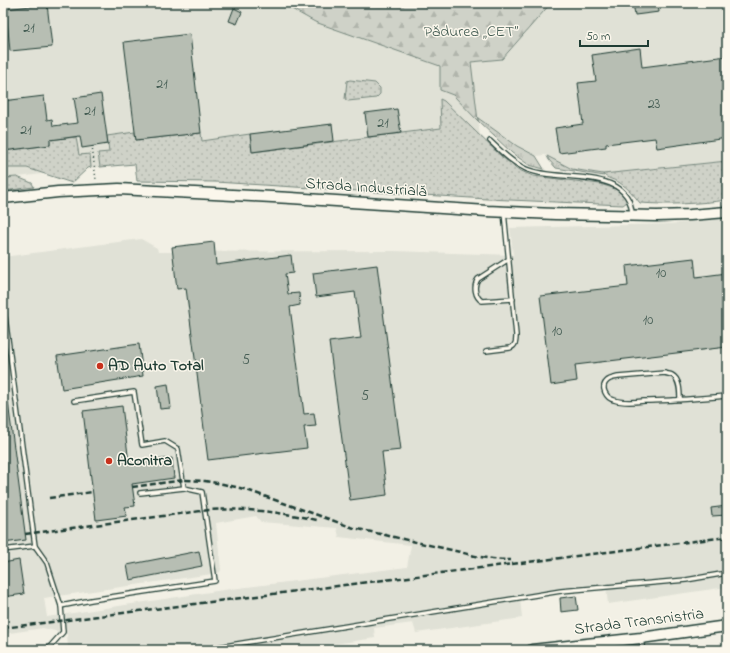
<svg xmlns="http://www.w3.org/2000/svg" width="730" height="653" font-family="'Indie Flower',sans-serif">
<defs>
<pattern id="grass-tufts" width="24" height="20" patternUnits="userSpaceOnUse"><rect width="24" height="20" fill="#cfd2c8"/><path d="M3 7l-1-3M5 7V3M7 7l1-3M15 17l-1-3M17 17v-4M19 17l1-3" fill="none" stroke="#b1b5ac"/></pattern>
<pattern id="forest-firs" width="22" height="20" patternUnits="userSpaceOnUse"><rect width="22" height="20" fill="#cfd2c8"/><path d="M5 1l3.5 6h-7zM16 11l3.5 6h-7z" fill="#b1b5ac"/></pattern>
<pattern id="garden-dots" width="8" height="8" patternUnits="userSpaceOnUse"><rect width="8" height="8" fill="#cfd2c8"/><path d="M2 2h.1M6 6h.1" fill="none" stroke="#b1b5ac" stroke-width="1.8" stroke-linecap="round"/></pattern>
</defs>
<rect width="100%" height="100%" fill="#f2f0e5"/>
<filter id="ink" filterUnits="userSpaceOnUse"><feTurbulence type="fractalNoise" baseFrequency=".025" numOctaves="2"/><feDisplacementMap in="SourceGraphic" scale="8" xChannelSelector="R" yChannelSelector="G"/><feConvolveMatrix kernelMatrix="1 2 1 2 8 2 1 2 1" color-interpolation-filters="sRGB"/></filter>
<g filter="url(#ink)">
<!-- built -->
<g fill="#e0e1d6" fill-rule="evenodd">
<path d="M3,3H301L502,59L551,3H727V161L603,174L572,169L545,155L536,156L517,146L478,119L486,189L135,164L88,168L3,179Z"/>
<path d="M727,218V587L608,604L606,587L556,589L520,598L522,618L416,633L413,623L374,628L375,638L295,650H229L228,645L202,650H128V649L68,648L67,634L43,628L3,634V257L141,239L157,248L158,252L393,251L513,255L510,228L670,224ZM256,516L261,522L337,528L339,537L411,545L407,567L223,590L47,617L44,598L219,573L221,570L216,523Z"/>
<path d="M727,642V650H684L719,646V643Z"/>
</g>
<!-- grass -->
<g fill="url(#grass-tufts)" stroke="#77887e">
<path d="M478,118L517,146L536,156L544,169L529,165L512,153L478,121Z"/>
<path d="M547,156L572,169L603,174L604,176L556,168L549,160Z"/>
</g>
<!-- forest -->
<path fill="url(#forest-firs)" stroke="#77887e" d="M281,3H551L502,59L471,62L478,121L453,95L440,90V66L315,22Z"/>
<!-- garden -->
<g fill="url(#garden-dots)" stroke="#77887e">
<path d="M350,80L375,83L380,88V94L376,98L348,101L345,99L347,81Z"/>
<path d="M440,99L444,101L502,157L519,170L533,176L600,184L616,189L624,195L627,202L623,205L487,199L215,182L137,181L135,164L100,167L98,153L109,152L107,136L135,132L136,140L201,133L202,141L250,134L253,152L441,128Z"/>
<path d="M76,137L79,155L90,154L91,167L88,168L72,183L27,168H3V151L50,145V140Z"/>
<path d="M727,161V200C698,204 669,205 640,203C634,195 628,188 620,183C614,179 607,179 603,174Z"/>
<path d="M17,177L32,183L34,187L3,191V178Z"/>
</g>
<!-- building -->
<g fill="#b7beb3" stroke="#1f3d34">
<path d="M633,3H658L659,12L635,15Z"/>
<path d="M47,4L52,47L10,51L6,9Z"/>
<path d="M234,8L242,12L237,24L229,21Z"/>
<path d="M190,34L201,133L136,140L124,42Z"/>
<path d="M640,48L642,67L727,56V138L657,148L655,138L606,144V147L559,153L555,128L583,124L578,83L596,81L592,55Z"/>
<path d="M101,94L108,144L82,148L80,136L50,140V145L3,151V101L44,96L47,120L52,119L53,126L78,123L74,98Z"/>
<path d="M397,109L401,133L368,137L365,113Z"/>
<path d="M332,124L334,141L252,152L250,134Z"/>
<path d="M214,242L216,265L291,255L293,273L285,274L288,294L299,293L300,305L290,307L304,414L314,413L316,426L304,427L307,448L208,460L186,288L177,289L172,247Z"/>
<path d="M694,258L696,277L727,273V347L575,365L577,381L551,385L540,296L628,286L626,266Z"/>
<path d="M377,265L401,450L382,452L387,495L350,500L329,342L361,338L355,292L316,297L313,273Z"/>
<path d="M139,344L143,376L62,389L57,356Z"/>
<path d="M168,384L171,408L160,409L157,386Z"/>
<path d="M3,402H8L26,540L3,543Z"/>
<path d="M122,406L129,463L172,458L174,478L132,484L135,506L125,507L127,516L96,520L83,411Z"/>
<path d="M727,506V515L712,516L711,508Z"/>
<path d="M199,551L202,566L130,580L127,565Z"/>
<path d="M19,560L24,594L3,597V563Z"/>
<path d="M576,596L578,610L561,612L560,598Z"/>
</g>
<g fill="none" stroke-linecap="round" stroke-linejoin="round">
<!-- lane casing -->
<g stroke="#1f3d34" stroke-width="6">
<g id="lane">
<path d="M490,141C501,151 512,163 526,169C557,183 631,165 632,215"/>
<path d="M509,259L478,279C473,286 475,297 482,301L513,299"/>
<path d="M3,301L35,546L47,563L61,606"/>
<path d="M486,351L510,348C516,346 516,341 516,335L504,212"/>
<path d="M680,400C680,392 680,379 672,375C670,374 667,374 665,373L618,377C614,378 610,378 607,381C600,387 606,398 614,400C623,403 635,402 644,401C672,401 699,398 727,396"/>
<path d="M140,493L184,488"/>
<path d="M3,550L35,546"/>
<path d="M641,639L643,650"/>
<path d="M47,650L63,632L61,606L91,600L215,581L202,492L184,488L178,449L165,441L142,445L134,392L74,401"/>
<path d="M200,650L561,591L686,580L727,573"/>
</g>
</g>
<!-- secondary casing -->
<g stroke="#1f3d34" stroke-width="13">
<g id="secondary">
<path d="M3,198L58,192L119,189L291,198L487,211L555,214L657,216L690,215L727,212"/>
<path d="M532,650L641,638L727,626"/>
</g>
</g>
<!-- path -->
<path stroke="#1f3d34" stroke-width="1.5" stroke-dasharray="1 3" stroke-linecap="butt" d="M92,146L96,180"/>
<!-- lane -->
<use href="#lane" stroke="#fbf7ec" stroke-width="3.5"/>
<!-- secondary -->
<use href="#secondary" stroke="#fbf7ec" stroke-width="10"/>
<!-- rail -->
<g stroke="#1f3d34" stroke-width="2.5" stroke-dasharray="6 3" stroke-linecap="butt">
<path d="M132,487L184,480L205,481L223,484L244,489L354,528L460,552C477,557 493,560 511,560"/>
<path d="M49,498L93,492"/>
<path d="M25,534L209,510C246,508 281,512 317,520"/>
<path d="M3,628L727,537"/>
</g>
</g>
</g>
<!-- markers -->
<g fill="#c8321e" stroke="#fbf7ec" stroke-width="1.5">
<circle cx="100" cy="366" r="4"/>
<circle cx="109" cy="461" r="4"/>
</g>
<g text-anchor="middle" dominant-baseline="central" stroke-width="3" stroke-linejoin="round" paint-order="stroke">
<!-- number labels -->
<g font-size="14" fill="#455d54">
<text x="29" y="28">21</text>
<text x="162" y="84">21</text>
<text x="654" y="104">23</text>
<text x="90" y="111">21</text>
<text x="383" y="123">21</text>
<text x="26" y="130">21</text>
<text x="661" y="273">10</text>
<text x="648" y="320">10</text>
<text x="557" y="331">10</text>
<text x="246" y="360">5</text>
<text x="365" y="396">5</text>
</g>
<!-- park labels -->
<g font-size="16" fill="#425b52" stroke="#fbf7ec">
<text x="471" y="32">Pădurea „CET”</text>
</g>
<!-- street labels -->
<g font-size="16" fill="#1f3d34" stroke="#fbf7ec">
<text transform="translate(366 188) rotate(4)">Strada Industrială</text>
<text transform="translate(639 622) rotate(-7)">Strada Transnistria</text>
</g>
<!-- poi labels -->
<g font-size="16" font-weight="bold" fill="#1f3d34" stroke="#fbf7ec" text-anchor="start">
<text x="108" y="366">AD Auto Total</text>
<text x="117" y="461">Aconitra</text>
</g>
</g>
<!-- margin -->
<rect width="730" height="653" fill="none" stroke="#fbf7ec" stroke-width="16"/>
<rect x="8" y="8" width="714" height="637" fill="none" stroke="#1f3d34" stroke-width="1.5" filter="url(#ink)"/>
<!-- scale -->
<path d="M580 40v6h68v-6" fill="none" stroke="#1f3d34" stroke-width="2"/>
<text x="586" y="40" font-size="12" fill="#1f3d34" stroke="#fbf7ec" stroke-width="3" paint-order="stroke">50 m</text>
</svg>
